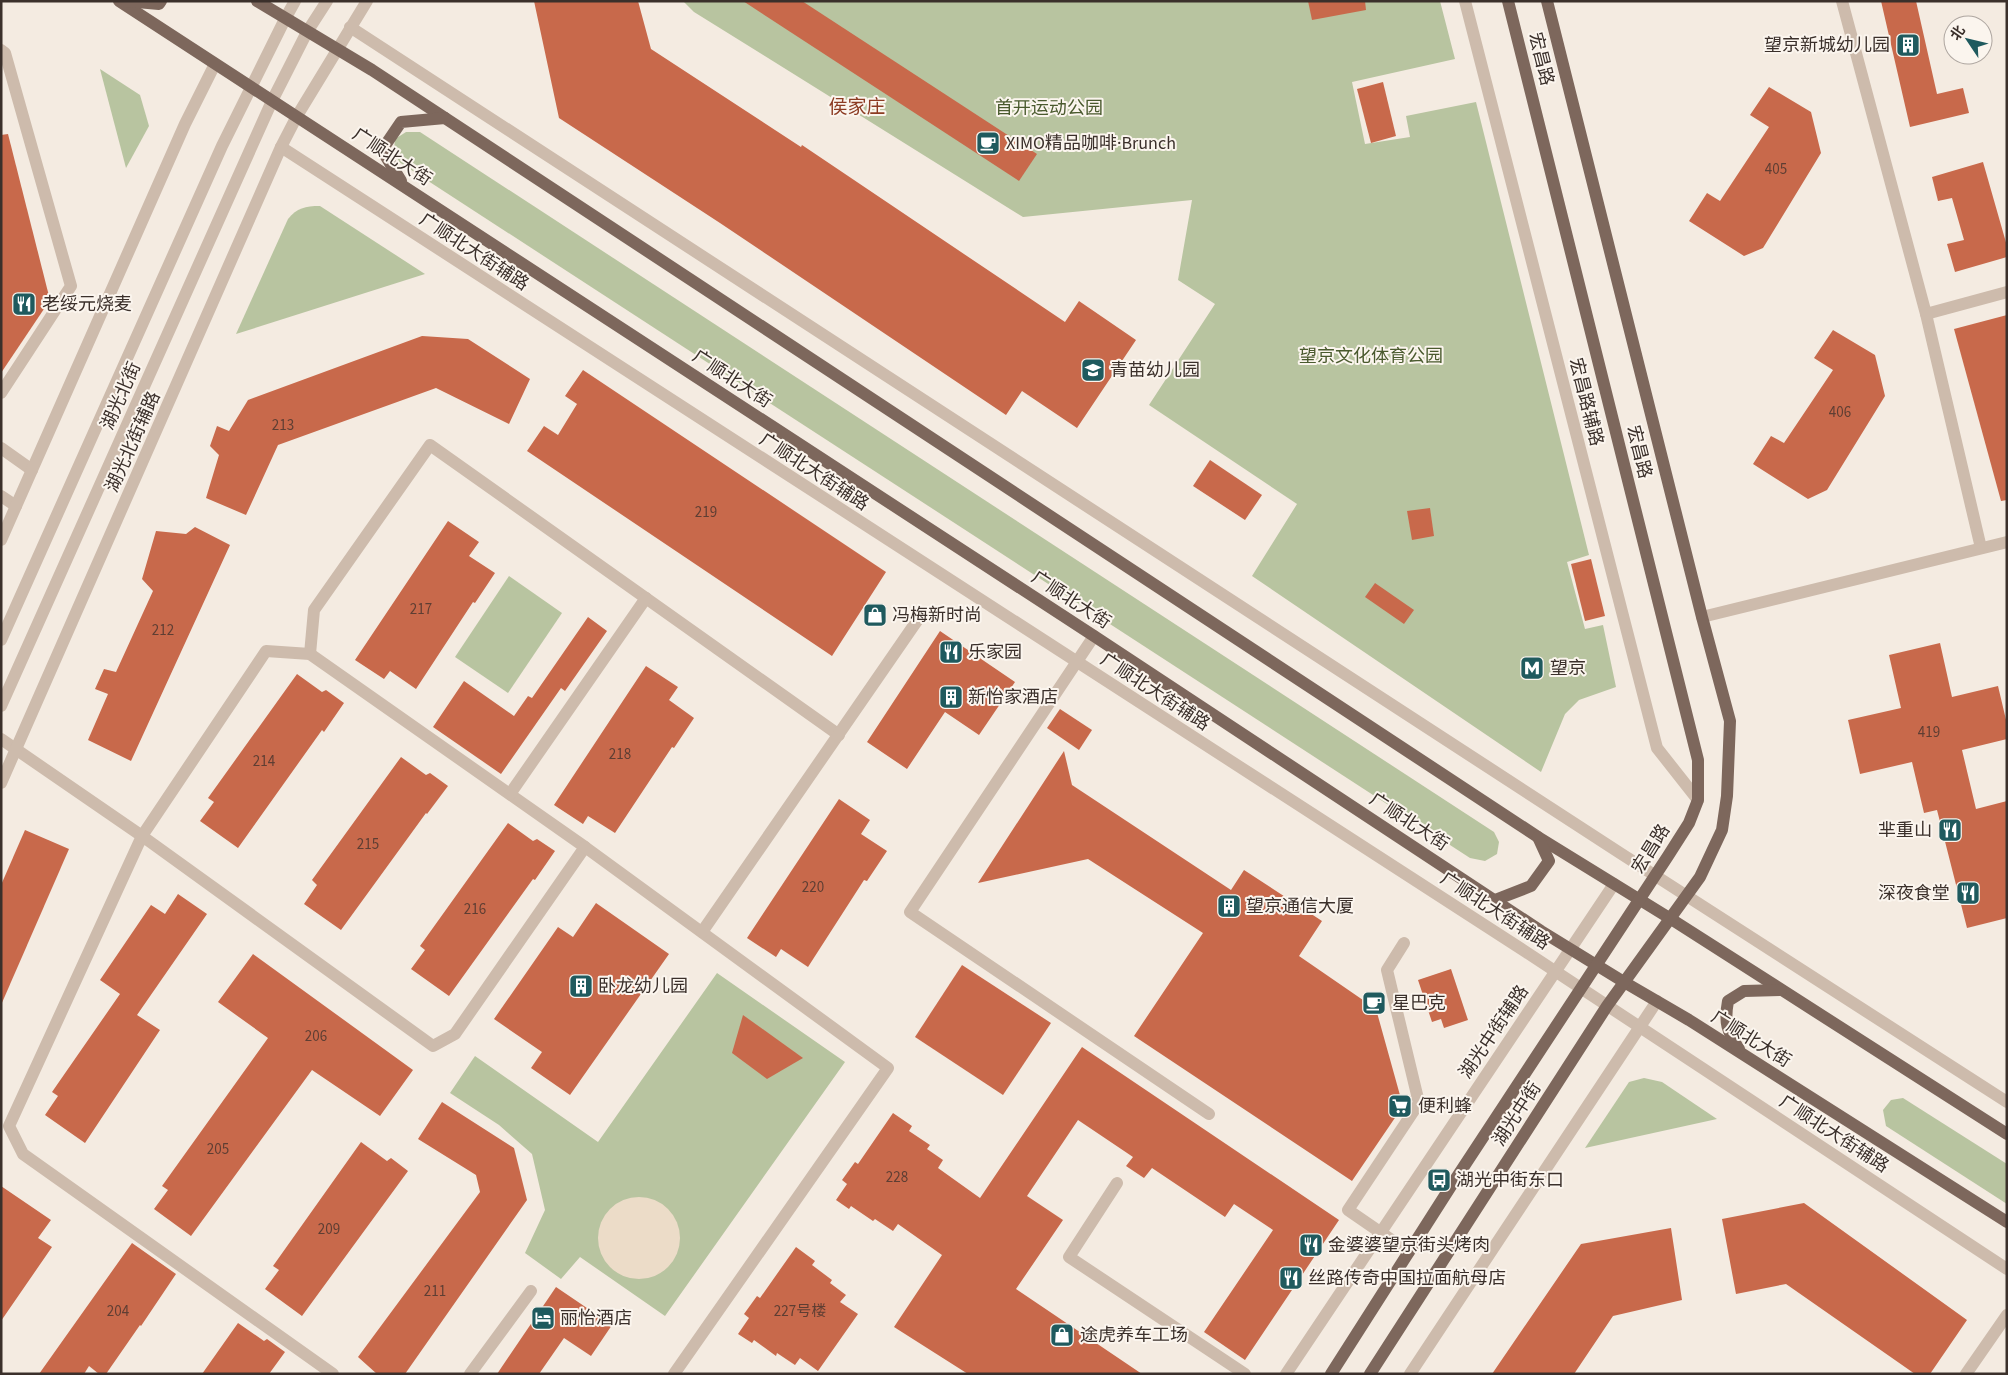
<svg xmlns="http://www.w3.org/2000/svg" width="2008" height="1375" font-family="'Source Sans 3','Noto Sans SC',sans-serif">
<rect width="100%" height="100%" fill="#f4ebe1"/>
<!-- green -->
<g fill="#b8c4a0">
<path d="M683,1H1440L1455,59L1352,82L1365,144L1410,137L1406,116L1476,102L1589,555L1567,562L1585,629L1603,625L1616,687L1579,700L1565,714L1541,772L1252,576L1297,504L1149,405L1215,304L1178,280L1192,200L1023,217L694,12Z"/>
<path d="M100,69L140,95L149,126L126,168Z"/>
<path d="M406,132H420L1494,832L1499,842L1497,854L1485,861L1470,858L399,162L394,150L395,139Z"/>
<path d="M320,206L425,274L236,334L288,219C297,208 305,206 320,206Z"/>
<path d="M509,576L562,613L508,693L455,657Z"/>
<path d="M717,973L845,1062L665,1316L580,1257L561,1279L525,1253L545,1210L532,1154L499,1125L450,1093L475,1056L598,1142Z"/>
<path d="M1644,1078L1662,1082L1717,1119L1585,1148L1629,1082Z"/>
<path d="M1903,1098L2007,1164V1204L1886,1126L1883,1110L1891,1100Z"/>
</g>
<!-- plaza -->
<circle fill="#ecdcc8" cx="639" cy="1238" r="41"/>
<!-- building -->
<g fill="#c8694b">
<path d="M534,1H638L651,49L801,147L802,145L1065,322L1079,301L1136,340L1077,428L1022,391L1006,415L720,223L559,118Z"/>
<path d="M743,1H802L1037,154L1019,181Z"/>
<path d="M1308,1H1365L1366,10L1312,20Z"/>
<path d="M1881,1H1916L1937,94L1963,88L1969,113L1910,127Z"/>
<path d="M1383,82L1396,136L1371,143L1357,89Z"/>
<path d="M1769,87L1811,112L1821,153L1763,248L1744,256L1689,221L1707,193L1720,201L1769,127L1750,115Z"/>
<path d="M8,134L50,300L1,373V135Z"/>
<path d="M1983,162L2007,246V257L1955,272L1947,244L1964,240L1952,198L1938,201L1932,177Z"/>
<path d="M2007,315V500L2001,501L1954,329Z"/>
<path d="M1833,330L1875,355L1885,396L1827,490L1808,499L1753,464L1771,436L1784,443L1833,370L1814,358Z"/>
<path d="M422,336L468,339L530,379L509,424L436,388L278,445L246,515L206,498L219,455L210,446L217,426L229,431L248,400Z"/>
<path d="M583,370L886,572L832,656L527,451L544,426L558,435L577,404L565,396Z"/>
<path d="M1210,460L1262,495L1245,520L1193,486Z"/>
<path d="M1430,508L1434,536L1412,540L1407,511Z"/>
<path d="M448,521L479,542L469,556L495,573L475,603L473,602L416,689L390,671L384,679L355,660Z"/>
<path d="M195,527L230,545L131,761L88,740L108,694L95,689L104,669L116,672L153,591L142,579L156,531L186,534Z"/>
<path d="M1591,559L1605,616L1585,621L1571,564Z"/>
<path d="M1375,583L1414,610L1404,624L1365,597Z"/>
<path d="M588,617L607,631L565,691L561,688L501,774L433,727L464,681L514,716L528,696L532,698Z"/>
<path d="M940,631L1015,682L979,735L945,712L907,769L867,742Z"/>
<path d="M1940,643L1952,697L1998,686L2007,724V739L1962,750L1976,809L2007,801V918L1967,928L1937,810L1924,813L1912,762L1860,774L1848,720L1901,708L1889,655Z"/>
<path d="M646,666L678,687L669,700L694,718L674,748L672,747L615,833L588,816L583,824L554,805Z"/>
<path d="M297,674L322,692L326,690L344,703L324,732L322,730L238,848L200,821L214,802L208,798Z"/>
<path d="M1060,709L1092,730L1079,750L1047,728Z"/>
<path d="M1064,751L1072,785L1231,890L1244,870L1322,921L1299,956L1376,1009L1403,1106L1352,1181L1134,1036L1203,933L1088,859L978,883Z"/>
<path d="M401,757L426,775L430,773L448,786L427,814L426,813L341,930L304,904L317,885L312,880Z"/>
<path d="M839,799L870,820L861,834L887,851L867,881L864,880L808,967L781,949L776,957L747,938Z"/>
<path d="M508,823L533,841L537,839L555,851L535,880L533,879L449,996L411,969L425,950L420,946Z"/>
<path d="M25,830L69,849L1,1005V885Z"/>
<path d="M178,894L207,914L137,1015L160,1030L85,1143L45,1115L58,1096L52,1092L120,994L100,980L151,905L165,914Z"/>
<path d="M596,903L669,954L570,1095L531,1068L542,1052L494,1019L558,927L573,937Z"/>
<path d="M253,954L413,1070L380,1116L312,1070L191,1236L154,1209L168,1190L162,1186L268,1038L218,1002Z"/>
<path d="M962,965L1051,1023L1003,1095L915,1037Z"/>
<path d="M1451,969L1468,1020L1444,1028L1441,1019L1432,1022L1418,980Z"/>
<path d="M743,1015L803,1058L767,1079L732,1053Z"/>
<path d="M1082,1047L1339,1220L1245,1360L1204,1332L1273,1230L1234,1204L1225,1217L1152,1168L1144,1178L1126,1166L1133,1157L1078,1120L1027,1196L1063,1220L1016,1289L1142,1374H968L894,1327L942,1255L898,1224L893,1231L875,1219L873,1221L851,1206L849,1209L836,1200L847,1184L842,1180L855,1162L858,1164L893,1113L912,1126L909,1131L930,1145L927,1149L943,1160L938,1168L980,1198Z"/>
<path d="M442,1102L514,1148L527,1200L405,1374H377L358,1357L480,1192L476,1175L418,1139Z"/>
<path d="M361,1142L387,1161L391,1158L408,1171L302,1316L265,1289L279,1270L273,1266Z"/>
<path d="M1,1186L51,1220L38,1238L52,1247L1,1321Z"/>
<path d="M1804,1203L1967,1320L1930,1374H1915L1786,1284L1736,1294L1722,1219Z"/>
<path d="M1671,1228L1682,1300L1613,1316L1574,1374H1492L1581,1244Z"/>
<path d="M132,1243L176,1274L141,1326L140,1325L106,1374H99L89,1366L84,1374H39Z"/>
<path d="M796,1247L815,1261L812,1265L832,1280L830,1283L846,1295L840,1302L858,1314L818,1371L800,1358L795,1365L777,1353L776,1356L754,1340L752,1343L738,1334L749,1318L744,1314L757,1296L760,1298Z"/>
<path d="M556,1287L612,1325L591,1356L564,1338L539,1374H497Z"/>
<path d="M238,1323L264,1341L267,1339L285,1352L269,1374H202Z"/>
</g>
<g fill="none" stroke-linecap="round" stroke-linejoin="round">
<!-- minor -->
<g stroke="#cdbbac" stroke-width="12">
<path d="M1465,1L1657,748L1698,800"/>
<path d="M1842,1L1926,314L1981,548"/>
<path d="M350,27L1620,853L2007,1102"/>
<path d="M1,50L5,53L71,286L1,393"/>
<path d="M281,147L1526,952L2007,1269"/>
<path d="M1926,314L2007,292"/>
<path d="M1,448L32,470"/>
<path d="M1,496L16,506"/>
<path d="M1,540L185,124L215,64"/>
<path d="M1702,617L2007,542"/>
<path d="M1094,636L910,912L1209,1114"/>
<path d="M1,640L222,146L285,19L295,1"/>
<path d="M310,654L314,610L430,445L839,735"/>
<path d="M1,706L272,101L307,32L327,1"/>
<path d="M1,739L142,836L433,1046L455,1034L585,847L310,654L266,651L142,836L9,1126L23,1154L333,1374"/>
<path d="M1,783L281,147L297,116L367,1"/>
<path d="M510,794L646,598"/>
<path d="M585,847L888,1068L674,1374"/>
<path d="M702,932L921,615"/>
<path d="M1404,943L1387,970L1419,1103L1348,1210L1409,1252"/>
<path d="M1117,1183L1069,1257L1245,1374"/>
<path d="M470,1374L531,1291"/>
<path d="M1286,1374L1614,884"/>
<path d="M1410,1374L1657,1001"/>
<path d="M1966,1374L2007,1315"/>
</g>
<!-- major -->
<g stroke="#7d675c" stroke-width="12">
<path d="M119,1L1094,636L1541,931L1624,982L1689,1020L2007,1222"/>
<path d="M126,1L159,4L161,1"/>
<path d="M257,1L372,70L1538,837L1671,919L2007,1134"/>
<path d="M401,181L382,150L401,122L445,118"/>
<path d="M1495,900L1531,886L1549,861L1538,837"/>
<path d="M1739,1049C1727,1031 1724,1023 1728,1001L1744,991L1781,990"/>
<path d="M1331,1374L1451,1186L1668,856L1689,823L1698,800V760L1508,1"/>
<path d="M1370,1374L1607,1006L1700,877L1722,830L1727,796L1730,721L1702,617L1547,1"/>
</g>
</g>
<!-- icons -->
<defs>
<g id="building-square" transform="scale(1.25)"><rect x="-9" y="-9" width="18" height="18" rx="4" fill="#1f5a5e" stroke="#fbf5ee"/><path d="M-4-6H4V6H1V3H-1V6H-4ZM-2.5-4.3h1.7v1.8h-1.7ZM.8-4.3h1.7v1.8H.8ZM-2.5-1h1.7V.8h-1.7ZM.8-1h1.7V.8H.8Z" fill="#fff"/></g>
<g id="cafe-square" transform="scale(1.25)"><rect x="-9" y="-9" width="18" height="18" rx="4" fill="#1f5a5e" stroke="#fbf5ee"/><path d="M-5.5-4.5H6V0H3Q3 3.5 0 3.5H-2.5Q-5.5 3.5-5.5 0ZM3-3.2v2h1.7v-2ZM-6 4.5H4V6H-6Z" fill="#fff"/></g>
<g id="restaurant-square" transform="scale(1.25)"><rect x="-9" y="-9" width="18" height="18" rx="4" fill="#1f5a5e" stroke="#fbf5ee"/><path d="M-5-6h1v4h1v-4h1v4h1v-4h1v5L-1.5 .5V6h-2V.5L-5-1ZM5-6V6H3V1.5H1.5Q1.5-4 5-6Z" fill="#fff"/></g>
<g id="school-square" transform="scale(1.25)"><rect x="-9" y="-9" width="18" height="18" rx="4" fill="#1f5a5e" stroke="#fbf5ee"/><path d="M0-5L7-2L0 1L-7-2ZM-4 1L0 2.5L4 1V4Q0 6-4 4Z" fill="#fff"/></g>
<g id="shop-square" transform="scale(1.25)"><rect x="-9" y="-9" width="18" height="18" rx="4" fill="#1f5a5e" stroke="#fbf5ee"/><path d="M-5-2.5h2.3a2.7 3.5 0 0 1 5.4 0H5L5.5 6h-11ZM-1.5-2.5h3a1.5 2.3 0 0 0-3 0Z" fill="#fff"/></g>
<g id="metro-square" transform="scale(1.25)"><rect x="-9" y="-9" width="18" height="18" rx="4" fill="#1f5a5e" stroke="#fbf5ee"/><path d="M-5.5 5V-5H-3L0 0L3-5H5.5V5H3V-.5L0 4L-3-.5V5Z" fill="#fff"/></g>
<g id="supermarket-square" transform="scale(1.25)"><rect x="-9" y="-9" width="18" height="18" rx="4" fill="#1f5a5e" stroke="#fbf5ee"/><path d="M-6-5.5h2.5l.6 2H6L4.5 2H-2.5L-4.4-4H-6ZM-1.5 3.2a1.3 1.3 0 1 0 .1 0ZM3 3.2a1.3 1.3 0 1 0 .1 0Z" fill="#fff"/></g>
<g id="bus-square" transform="scale(1.25)"><rect x="-9" y="-9" width="18" height="18" rx="4" fill="#1f5a5e" stroke="#fbf5ee"/><path d="M-5-6H5V4H4V6H2V4H-2V6H-4V4H-5ZM-3.5-4V0h7V-4ZM-3.5 1.2v1.5H-2V1.2ZM2 1.2v1.5H3.5V1.2Z" fill="#fff"/></g>
<g id="hotel-square" transform="scale(1.25)"><rect x="-9" y="-9" width="18" height="18" rx="4" fill="#1f5a5e" stroke="#fbf5ee"/><path d="M-6-4.5h1.5V1H6V5H4.5V3h-9V5H-6ZM-4 0a1.8 1.8 0 1 1 3.6 0ZM.5 0V-2.5h3Q6-2.5 6 0Z" fill="#fff"/></g>
</defs>
<g fill-rule="evenodd">
<use href="#building-square" x="1908" y="45"/>
<use href="#cafe-square" x="988" y="143"/>
<use href="#restaurant-square" x="24" y="304"/>
<use href="#school-square" x="1093" y="370"/>
<use href="#shop-square" x="875" y="615"/>
<use href="#restaurant-square" x="951" y="652"/>
<use href="#metro-square" x="1532" y="668"/>
<use href="#building-square" x="951" y="697"/>
<use href="#restaurant-square" x="1950" y="830"/>
<use href="#restaurant-square" x="1968" y="893"/>
<use href="#building-square" x="1229" y="906"/>
<use href="#building-square" x="581" y="986"/>
<use href="#cafe-square" x="1374" y="1003"/>
<use href="#supermarket-square" x="1400" y="1106"/>
<use href="#bus-square" x="1439" y="1180"/>
<use href="#restaurant-square" x="1311" y="1245"/>
<use href="#restaurant-square" x="1291" y="1278"/>
<use href="#hotel-square" x="543" y="1318"/>
<use href="#shop-square" x="1062" y="1335"/>
</g>
<g text-anchor="middle" dominant-baseline="central" stroke-width="4" stroke-linejoin="round" paint-order="stroke">
<!-- number labels -->
<g font-size="15" fill="#5e3e33">
<text x="1776" y="169">405</text>
<text x="1840" y="412">406</text>
<text x="283" y="425">213</text>
<text x="706" y="512">219</text>
<text x="421" y="609">217</text>
<text x="163" y="630">212</text>
<text x="1929" y="732">419</text>
<text x="620" y="754">218</text>
<text x="264" y="761">214</text>
<text x="368" y="844">215</text>
<text x="813" y="887">220</text>
<text x="475" y="909">216</text>
<text x="316" y="1036">206</text>
<text x="218" y="1149">205</text>
<text x="897" y="1177">228</text>
<text x="329" y="1229">209</text>
<text x="435" y="1291">211</text>
<text x="118" y="1311">204</text>
<text x="800" y="1311">227号楼</text>
</g>
<!-- poi labels -->
<g font-size="18" fill="#3b302b" stroke="#fbf5ee" text-anchor="start">
<text x="1890" y="45" text-anchor="end">望京新城幼儿园</text>
<text x="1006" y="143">XIMO精品咖啡·Brunch</text>
<text x="42" y="304">老绥元烧麦</text>
<text x="1110" y="370">青苗幼儿园</text>
<text x="892" y="615">冯梅新时尚</text>
<text x="968" y="652">乐家园</text>
<text x="1550" y="668">望京</text>
<text x="968" y="697">新怡家酒店</text>
<text x="1932" y="830" text-anchor="end">芈重山</text>
<text x="1950" y="893" text-anchor="end">深夜食堂</text>
<text x="1246" y="906">望京通信大厦</text>
<text x="598" y="986">卧龙幼儿园</text>
<text x="1392" y="1003">星巴克</text>
<text x="1418" y="1106">便利蜂</text>
<text x="1456" y="1180">湖光中街东口</text>
<text x="1328" y="1245">金婆婆望京街头烤肉</text>
<text x="1308" y="1278">丝路传奇中国拉面航母店</text>
<text x="560" y="1318">丽怡酒店</text>
<text x="1080" y="1335">途虎养车工场</text>
</g>
<!-- street labels -->
<g font-size="18" fill="#3b302b" stroke="#fbf5ee">
<text transform="translate(1541 59) rotate(76)">宏昌路</text>
<text transform="translate(392 157) rotate(33)">广顺北大街</text>
<text transform="translate(474 252) rotate(33)">广顺北大街辅路</text>
<text transform="translate(732 379) rotate(33)">广顺北大街</text>
<text transform="translate(121 396) rotate(-66)">湖光北街</text>
<text transform="translate(1586 402) rotate(76)">宏昌路辅路</text>
<text transform="translate(133 442) rotate(-66)">湖光北街辅路</text>
<text transform="translate(1639 452) rotate(76)">宏昌路</text>
<text transform="translate(814 472) rotate(33)">广顺北大街辅路</text>
<text transform="translate(1071 600) rotate(33)">广顺北大街</text>
<text transform="translate(1155 692) rotate(33)">广顺北大街辅路</text>
<text transform="translate(1409 822) rotate(33)">广顺北大街</text>
<text transform="translate(1651 849) rotate(-58)">宏昌路</text>
<text transform="translate(1495 911) rotate(33)">广顺北大街辅路</text>
<text transform="translate(1494 1032) rotate(-56)">湖光中街辅路</text>
<text transform="translate(1751 1039) rotate(32)">广顺北大街</text>
<text transform="translate(1517 1114) rotate(-57)">湖光中街</text>
<text transform="translate(1834 1134) rotate(33)">广顺北大街辅路</text>
</g>
<!-- park labels -->
<g font-size="18" fill="#4a5a2e" stroke="#fbf5ee">
<text x="1049" y="108">首开运动公园</text>
<text x="1371" y="356">望京文化体育公园</text>
</g>
<!-- neighbourhood labels -->
<g font-size="19" fill="#8c3b22" stroke="#fbf5ee">
<text x="857" y="107">侯家庄</text>
</g>
</g>
<!-- border -->
<rect width="2008" height="1375" fill="none" stroke="#3b302b" stroke-width="5"/>
<!-- north arrow -->
<g transform="translate(1968 40) rotate(305)"><circle r="24" fill="#fbf5ee" stroke="#aea6a0"/>
<path d="M0-4L9 19L0 12L-9 19Z" fill="#1f5a5e"/>
<text y="-8" font-size="14" font-weight="bold" text-anchor="middle" fill="#3b302b">北</text>
</g>
</svg>
